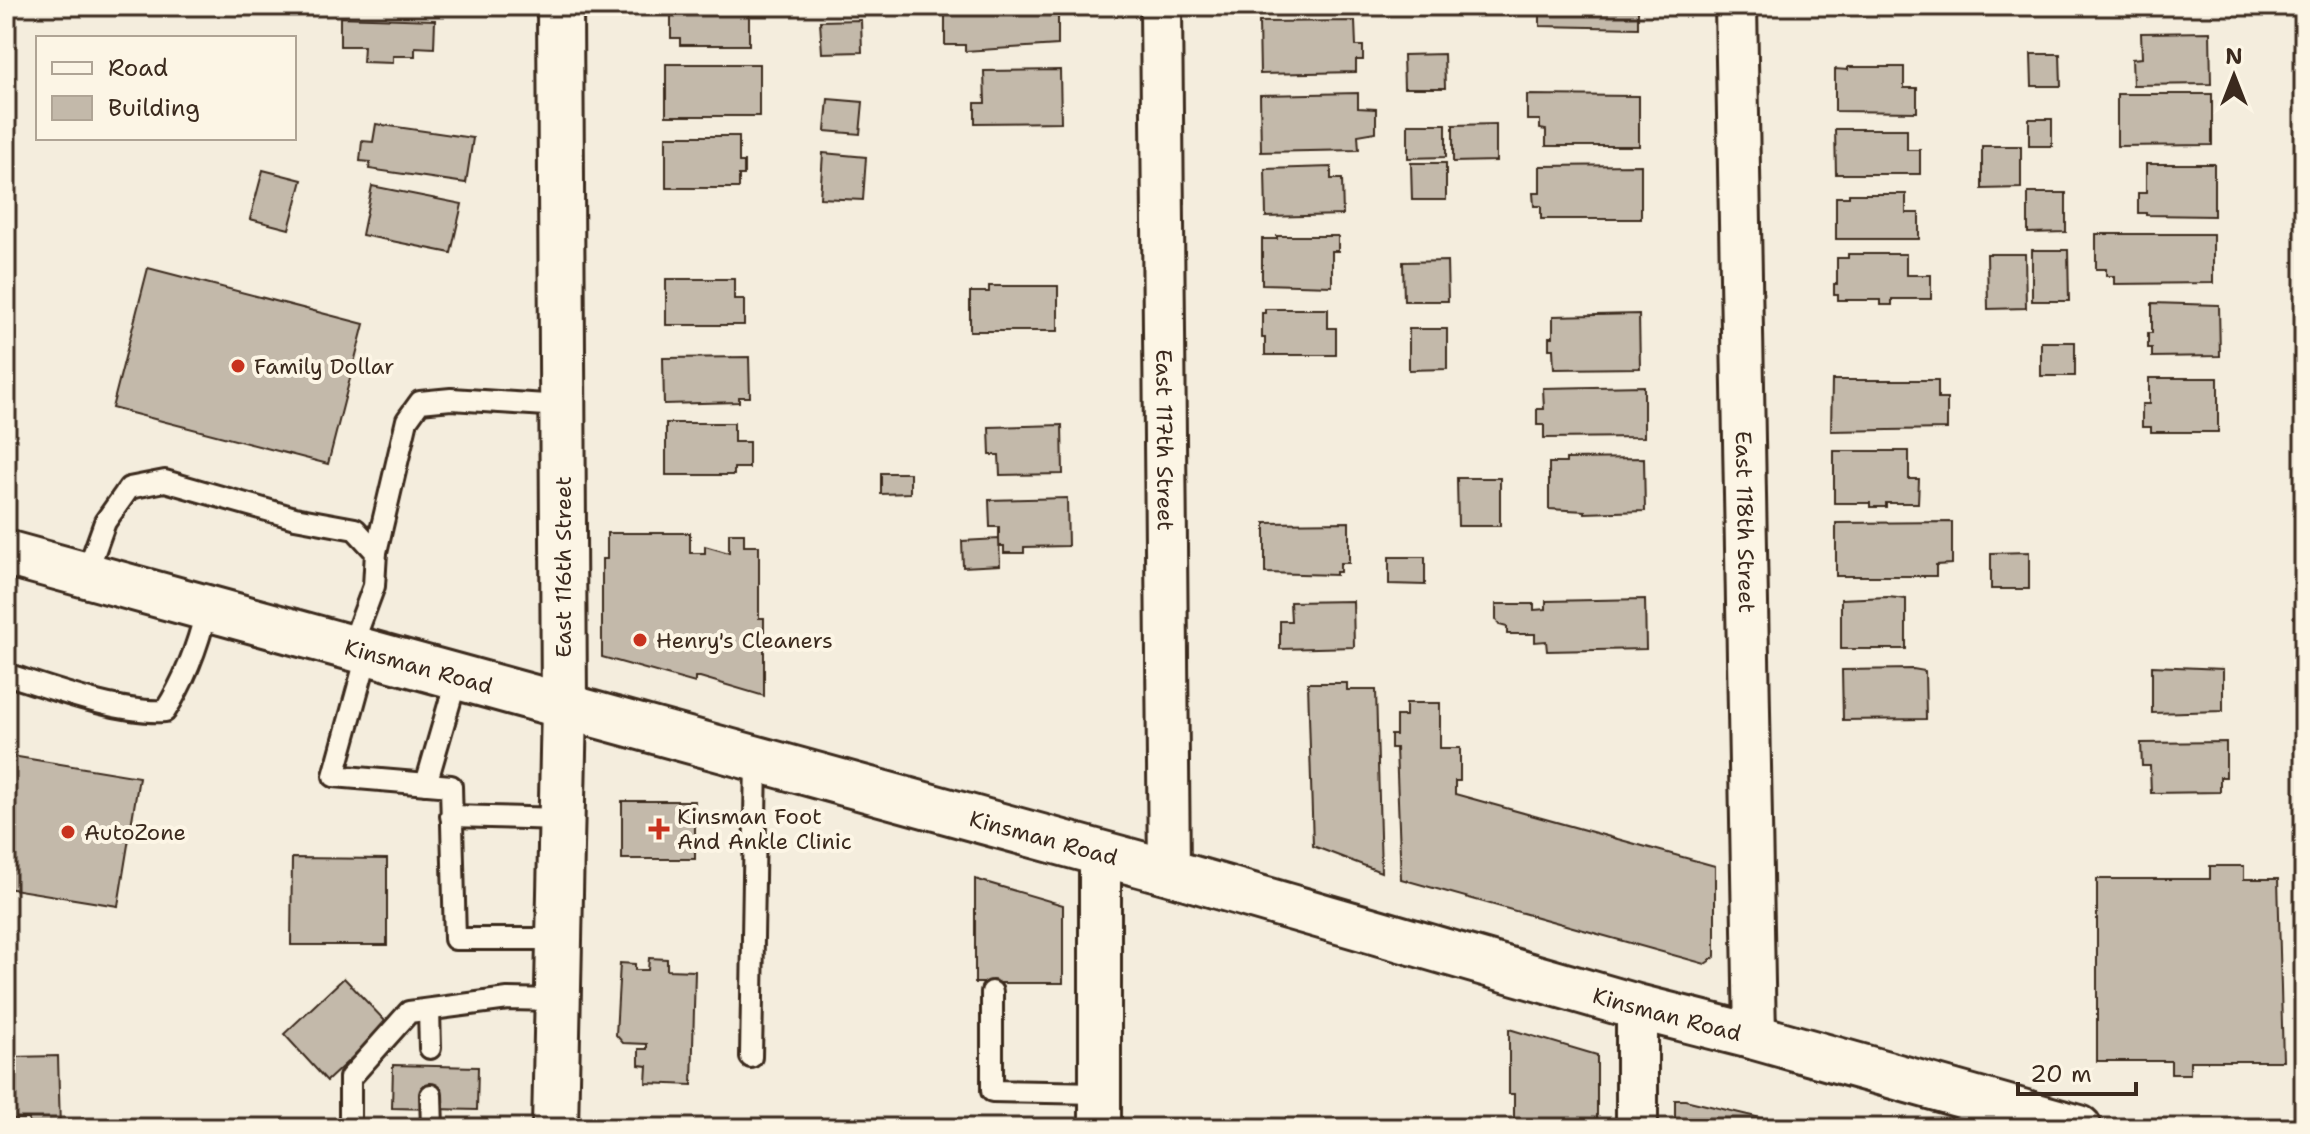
<svg xmlns="http://www.w3.org/2000/svg" width="2310" height="1134" font-family="'Shantell Sans',sans-serif">
<rect width="100%" height="100%" fill="#f4eddd"/>
<filter id="ink" filterUnits="userSpaceOnUse"><feTurbulence type="fractalNoise" baseFrequency=".0125" numOctaves="2"/><feDisplacementMap in="SourceGraphic" scale="16" xChannelSelector="R" yChannelSelector="G"/><feConvolveMatrix kernelMatrix="1 2 1 2 8 2 1 2 1" color-interpolation-filters="sRGB"/></filter>
<g filter="url(#ink)">
<!-- building -->
<g fill="#c3b9aa" stroke="#3b2a1e" stroke-width="2">
<path d="M360,6H459V8Z"/>
<path d="M671,6H749V45H680V38H671Z"/>
<path d="M965,6H1058V45L965,51V45H945V12H965Z"/>
<path d="M1530,6H1638V28L1540,26V8Z"/>
<path d="M340,17L435,20L434,48L415,47V56H393V63L363,62L364,46H340Z"/>
<path d="M861,20L862,52L822,53L820,21Z"/>
<path d="M1355,21L1356,46H1363V60H1356V72L1260,74L1259,22Z"/>
<path d="M2210,32L2211,84L2133,85L2132,59L2142,58L2141,33Z"/>
<path d="M1444,54L1445,88H1404L1403,55Z"/>
<path d="M2031,54H2060L2061,86H2032Z"/>
<rect x="666" y="64" width="93" height="52"/>
<path d="M1848,67H1904V88H1917V112L1835,111V69L1848,70Z"/>
<path d="M1060,70L1061,122L975,123V103H985L984,71Z"/>
<path d="M1358,93V108L1376,109V132L1358,135L1359,150L1261,152L1260,95Z"/>
<path d="M2117,94H2212V145L2117,146Z"/>
<path d="M1527,95L1639,96V146H1546V130L1540,129V120H1527Z"/>
<path d="M828,99L863,102L860,134L825,131Z"/>
<rect x="2029" y="119" width="23" height="27"/>
<path d="M376,124L473,138L466,183L369,169L370,162L360,161L362,141L373,142Z"/>
<path d="M1408,124H1446V157L1408,158Z"/>
<path d="M1496,124V161L1453,162V125Z"/>
<path d="M1835,129H1907V150H1920V174H1836Z"/>
<path d="M666,136H739V162H744V175H739V188H666Z"/>
<path d="M1982,146H2021V188L1982,189Z"/>
<path d="M823,153L866,157L863,200L820,198Z"/>
<path d="M1411,163H1446V200H1412Z"/>
<path d="M2146,164H2214V216L2146,215V213H2138V193H2146Z"/>
<path d="M1641,165V219H1541V206H1534L1533,193H1540V166Z"/>
<path d="M1331,167V179H1342L1343,215L1266,217L1265,169Z"/>
<path d="M263,170L302,180L289,229L250,219Z"/>
<path d="M372,186L462,204L451,253L362,235Z"/>
<path d="M2028,193H2066V232L2028,233Z"/>
<path d="M1849,194H1906V213H1919V239H1836V197H1849Z"/>
<path d="M2096,234H2213V283L2114,284V276H2106V269H2096Z"/>
<path d="M1277,236H1338V251H1332V286L1262,284V239H1277Z"/>
<path d="M2032,250H2068L2069,301H2032Z"/>
<path d="M1848,254H1906V275H1931V299H1892V305H1881V300H1838V295H1834V284H1837V258H1848Z"/>
<path d="M1987,254H2025L2026,308L1988,309Z"/>
<path d="M1447,261L1448,301H1404L1403,262Z"/>
<path d="M148,268L364,324L328,464L112,408Z"/>
<path d="M666,279H734V299H744V325H666Z"/>
<path d="M989,286H1058V331H970V292H989Z"/>
<path d="M2152,303L2219,305L2220,356L2152,357V348H2148V333H2152Z"/>
<path d="M1265,309H1328V328H1336V355H1265V338H1262V313H1265Z"/>
<path d="M1639,314L1640,368L1554,369L1553,349H1549V337H1553V316Z"/>
<path d="M1409,329H1447V369L1409,370Z"/>
<rect x="2041" y="342" width="34" height="34"/>
<path d="M749,357L750,397H739V402L664,404L663,358Z"/>
<path d="M2149,378H2218V432H2151V427H2142V404H2149Z"/>
<path d="M1832,380H1938V399H1947V429L1831,431Z"/>
<path d="M1644,386V437L1544,438V425H1537V409H1544L1543,388Z"/>
<path d="M666,423H734V442H749V468H734V475H666Z"/>
<path d="M1062,425L1063,474L1000,475L999,455H990L989,427Z"/>
<path d="M1834,451H1909V479H1919L1918,503H1886V507H1870V503H1834Z"/>
<path d="M1644,458L1645,511L1585,513V511L1549,509V463H1566V459Z"/>
<path d="M881,473H910V493L881,494Z"/>
<path d="M1457,478H1500V526H1458Z"/>
<path d="M1067,498L1068,546L1024,547V553H1004V546H999V527H990L989,500Z"/>
<path d="M1349,522V563H1340V572H1336V575L1265,573V523Z"/>
<path d="M1952,522V564L1936,565V576H1836V523Z"/>
<path d="M607,533H690V553H705V546L729,553V533H744V546H759V618H764V696L700,677H695V683L602,657V559H607Z"/>
<path d="M999,539L1000,565L963,567L962,541Z"/>
<path d="M2029,552V589H1991V553Z"/>
<path d="M1389,557H1425V585L1389,584Z"/>
<path d="M1888,597L1906,599V649H1841V599Z"/>
<path d="M1645,599L1646,649L1547,651L1546,641L1535,642V634H1507V627L1499,625L1496,619V604H1534V610L1546,609V601Z"/>
<path d="M1353,601L1354,647L1280,649V621H1291L1290,602Z"/>
<path d="M2152,666L2223,669V711L2152,713Z"/>
<path d="M1913,669L1925,671L1926,719L1843,720L1842,670Z"/>
<path d="M1308,683H1347V690H1376L1381,872L1313,846Z"/>
<path d="M1406,703H1440V748H1460V781H1455V794L1715,866V957L1705,964L1401,879L1396,748H1391V735H1396V716H1406Z"/>
<path d="M2226,742V777H2220V792L2151,793L2150,766H2142L2141,743Z"/>
<path d="M6,755L139,777L118,906L6,888Z"/>
<rect x="622" y="801" width="73" height="58"/>
<path d="M292,858L387,859V945H291Z"/>
<path d="M2210,866H2244V879H2278L2283,1061H2190V1074H2171V1061H2097V879H2210Z"/>
<path d="M975,879L1063,905V983H975Z"/>
<path d="M649,958L667,959V970L695,971L692,1085L646,1083L647,1066L639,1065V1049H647V1044L623,1043L616,1035L620,963L635,964V970H648Z"/>
<path d="M344,978L388,1024L327,1081L284,1034Z"/>
<path d="M1509,1029L1597,1055V1120H1577V1128H1514V1094H1509Z"/>
<path d="M58,1056L60,1128H29V1119H13L12,1057Z"/>
<path d="M393,1065L478,1067L477,1110L392,1108Z"/>
<path d="M1675,1100H1685L1769,1120V1128H1675Z"/>
</g>
<g fill="none" stroke-linecap="round" stroke-linejoin="round">
<!-- lane casing -->
<g stroke="#3b2a1e" stroke-width="26">
<g id="lane">
<path d="M376,552L407,420L420,402L451,399L562,406"/>
<path d="M86,575L105,522L129,488L165,481L295,518L355,529L376,552L374,586L351,648"/>
<path d="M368,652L334,776L451,786L455,939H559"/>
<path d="M6,674C50,688 120,714 165,711C186,679 198,645 207,608"/>
<path d="M426,784L457,677"/>
<path d="M451,816L562,819"/>
<path d="M992,992V1091L1100,1093"/>
<path d="M429,1010L430,1048"/>
<path d="M751,1057L756,759"/>
<path d="M431,1095L432,1128"/>
<path d="M350,1128V1078L409,1012L508,999L558,1000"/>
</g>
</g>
<!-- street casing -->
<g stroke="#3b2a1e" stroke-width="46">
<g id="street">
<path id="s1" d="M1161,6L1169,872"/>
<path id="s2" d="M1736,6L1755,1037"/>
<path d="M1637,1007V1128"/>
<path d="M1100,1128V853"/>
</g>
</g>
<!-- secondary casing -->
<g stroke="#3b2a1e" stroke-width="50">
<path id="secondary" d="M555,1128L564,706L560,6"/>
</g>
<!-- primary casing -->
<g stroke="#3b2a1e" stroke-width="50">
<g id="primary">
<path id="s3" d="M6,553L1169,872L1637,1007L1755,1037L2079,1128"/>
</g>
</g>
<!-- lane -->
<use href="#lane" stroke="#fcf5e5" stroke-width="20"/>
<!-- street -->
<use href="#street" stroke="#fcf5e5" stroke-width="40"/>
<!-- secondary -->
<use href="#secondary" stroke="#fcf5e5" stroke-width="44"/>
<!-- primary -->
<use href="#primary" stroke="#fcf5e5" stroke-width="44"/>
</g>
</g>
<!-- markers -->
<g fill="#c8321e" stroke="#fcf5e5" stroke-width="3">
<circle cx="238" cy="366" r="8"/>
<circle cx="640" cy="640" r="8"/>
<path d="M655 817h8v8h8v8h-8v8h-8v-8h-8v-8h8z"/>
<circle cx="68" cy="832" r="8"/>
</g>
<g text-anchor="middle" dominant-baseline="central" stroke-width="8" stroke-linejoin="round" paint-order="stroke">
<!-- poi labels -->
<g font-size="22" fill="#3b2a1e" stroke="#fcf5e5" text-anchor="start">
<text x="254" y="366">Family Dollar</text>
<text x="656" y="640">Henry's Cleaners</text>
<text x="677" y="816">Kinsman Foot<tspan x="677" dy="25">And Ankle Clinic</tspan></text>
<text x="84" y="832">AutoZone</text>
</g>
<!-- street labels -->
<g font-size="22" fill="#3b2a1e" stroke="#fcf5e5">
<text stroke="none"><textPath href="#s1" startOffset="434">East 117th Street</textPath></text>
<text stroke="none"><textPath href="#s2" startOffset="516">East 118th Street</textPath></text>
<text transform="translate(563 567) rotate(-90)">East 116th Street</text>
<text stroke="none"><textPath href="#s3" startOffset="428">Kinsman Road</textPath></text>
<text stroke="none"><textPath href="#s3" startOffset="1076">Kinsman Road</textPath></text>
<text stroke="none"><textPath href="#s3" startOffset="1724">Kinsman Road</textPath></text>
</g>
</g>
<!-- margin -->
<rect width="2310" height="1134" fill="none" stroke="#fcf5e5" stroke-width="32"/>
<rect x="16" y="16" width="2278" height="1102" fill="none" stroke="#3b2a1e" stroke-width="3" filter="url(#ink)"/>
<!-- legend -->
<rect x="36" y="36" width="260" height="104" fill="#fcf5e5" stroke="#afa495" stroke-width="2"/>
<rect x="52" y="62" width="40" height="12" fill="#fcf5e5" stroke="#afa495" stroke-width="2"/>
<text x="108" y="76" font-size="24" fill="#3b2a1e">Road</text>
<rect x="52" y="96" width="40" height="24" fill="#c3b9aa" stroke="#afa495" stroke-width="2"/>
<text x="108" y="116" font-size="24" fill="#3b2a1e">Building</text>
<!-- north arrow -->
<g transform="translate(2234 76)" stroke="#fcf5e5" stroke-width="6" paint-order="stroke">
<path d="M0-6L14 30L0 20L-14 30Z" fill="#3b2a1e"/>
<text y="-12" font-size="22" font-weight="bold" text-anchor="middle" fill="#3b2a1e">N</text>
</g>
<!-- scale -->
<path d="M2018 1082v12h118v-12" fill="none" stroke="#3b2a1e" stroke-width="4"/>
<text x="2030" y="1082" font-size="24" fill="#3b2a1e" stroke="#fcf5e5" stroke-width="6" paint-order="stroke">20 m</text>
</svg>
